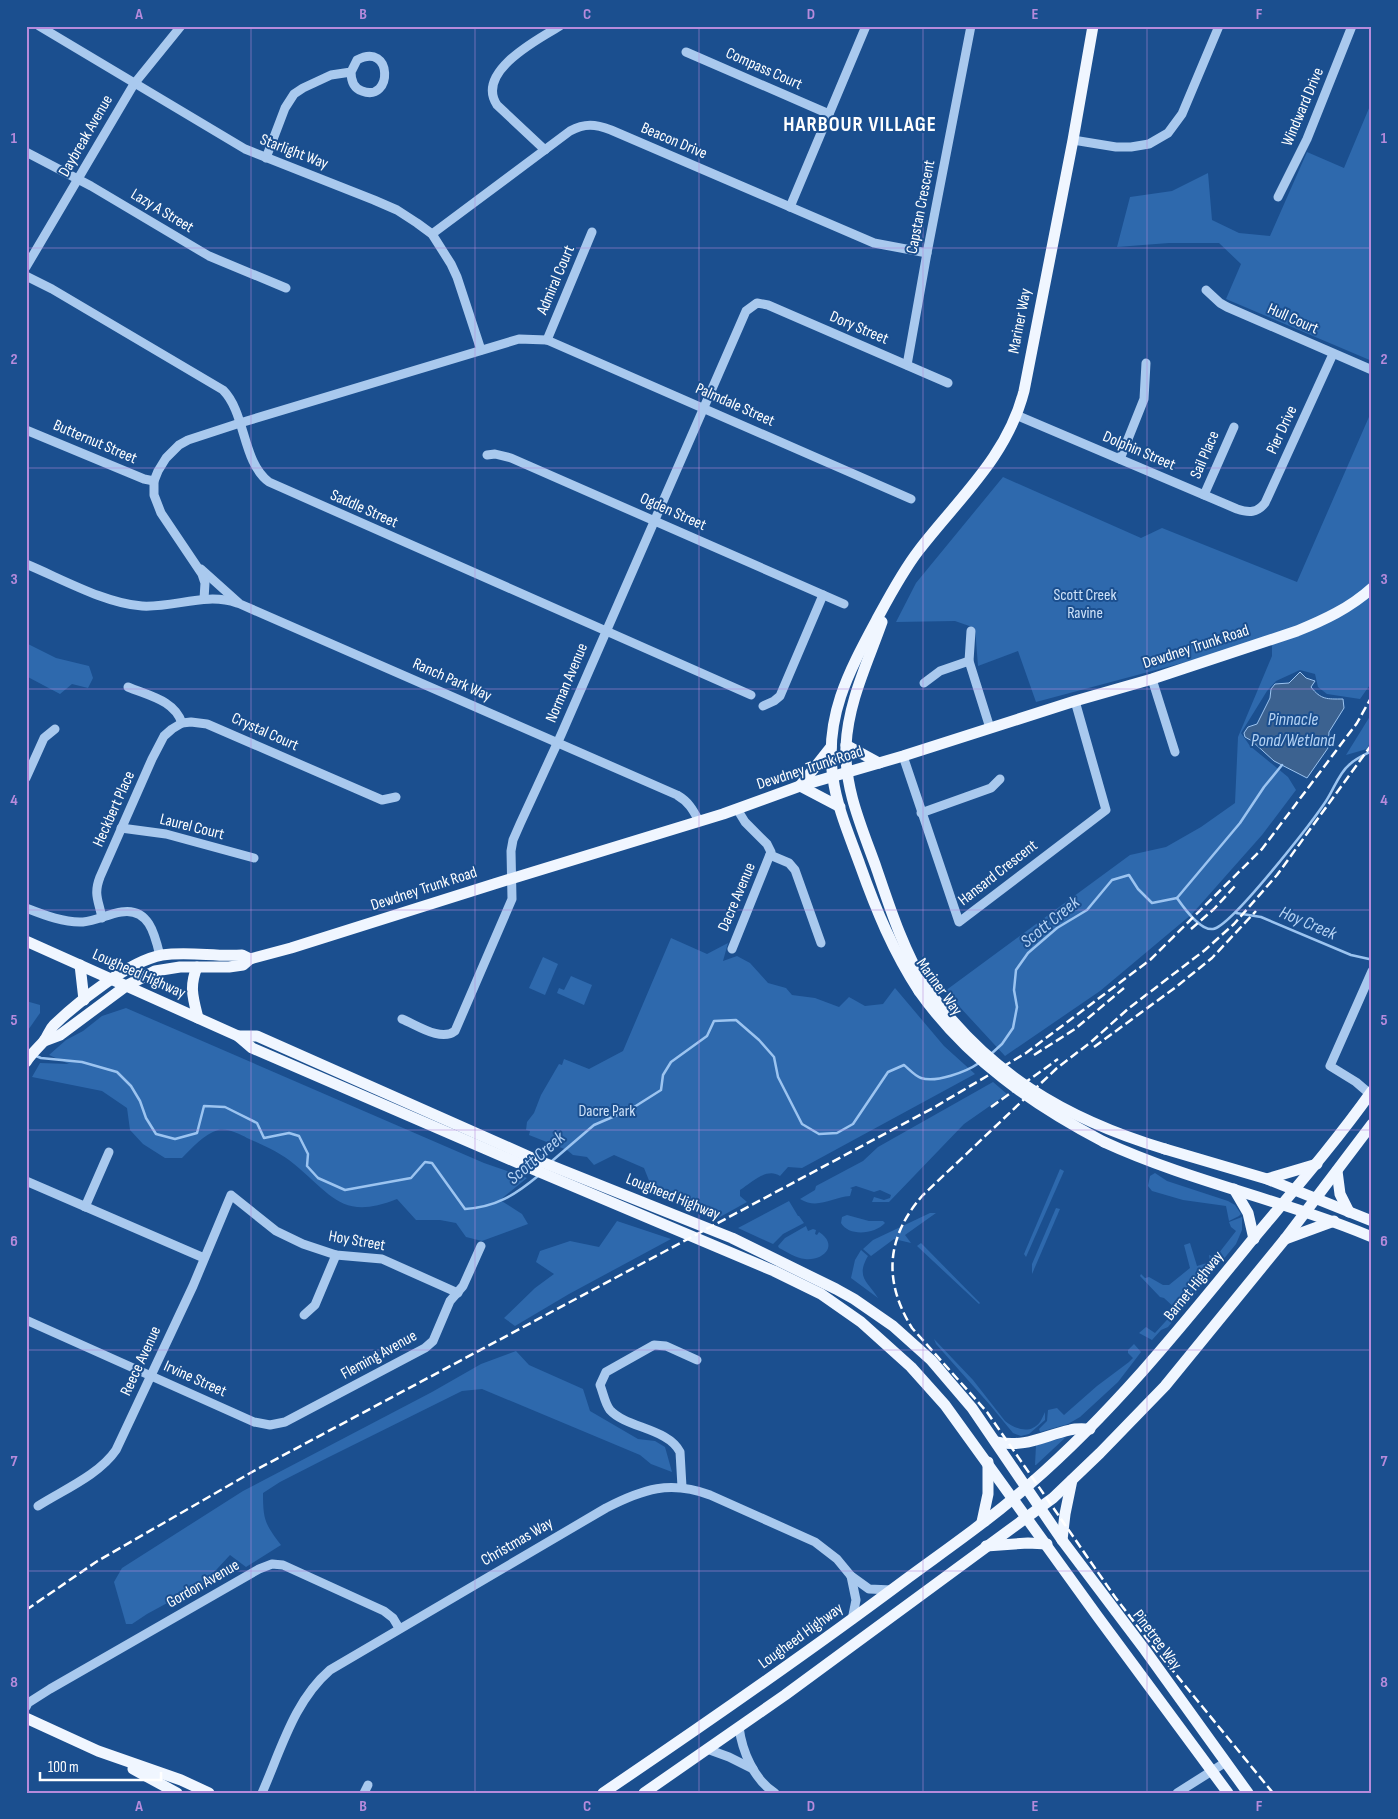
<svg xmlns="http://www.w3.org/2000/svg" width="1398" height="1819" font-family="'Sofia Sans Condensed',sans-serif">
<rect width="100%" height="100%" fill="#1b4f8f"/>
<!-- green -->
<g fill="#2e69ad">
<path d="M1372,101V174L1370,179L1372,180V361L1226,299L1241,264L1219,243H1169L1117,247L1130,197L1172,191L1208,173L1212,220L1239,233L1270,236L1307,152L1344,168Z"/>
<path d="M1372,410V682L1360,699L1327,694L1318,687L1315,674L1300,670L1276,681L1267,691L1241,733L1250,746L1288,777L1296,790L1262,835L1192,914L1100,991L1005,1056L945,991L1130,855L1166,847L1201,827L1235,803L1238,737L1272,656V639L1036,702L1018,651L978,666L975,628L955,621L896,622L916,583L1003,477L1141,538L1162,528L1297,582Z"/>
<path d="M26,643L56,658L89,666L93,678L88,688L72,684L60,694L26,676Z"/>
<path d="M1372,713V739L1367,749L1346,755Z"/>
<path d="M671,938L707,954L728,943L723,961L737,956L750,963L768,983L786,988L792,995L815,998L839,1007L849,997L865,1006L883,1004L895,988L944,1046L975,1074L802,1168L788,1167L780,1176C767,1167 752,1182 740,1190V1196L747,1202L720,1217L650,1183L644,1168L614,1155L594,1165L587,1157L573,1155L567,1150L529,1135L530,1131L526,1130L527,1122L534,1113L541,1095L559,1064L562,1065L564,1059L589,1069L623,1051Z"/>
<path d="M543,957L558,964L545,995L529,988Z"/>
<path d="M571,976L592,985L584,1005L557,993L559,988L564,990Z"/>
<path d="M26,1001L40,1005V1013L26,1033Z"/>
<path d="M126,1008L484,1163L527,1178L500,1200L522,1214L528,1224L482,1241L466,1237L456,1223L440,1220H416L397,1199C342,1221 332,1195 294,1164C281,1153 263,1145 247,1138C240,1134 227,1128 218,1130C204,1134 192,1148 182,1158H165L143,1144L130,1130L127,1108L102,1091L32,1077L40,1063L69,1064L49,1055L66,1040L83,1031L102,1016Z"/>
<path d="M993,1082L1007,1094L964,1124L889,1202H872L874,1197L884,1200L890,1198L891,1195L880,1190L874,1192L856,1186L850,1188L852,1189L850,1196C832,1197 818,1210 800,1199L815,1190L816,1186L863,1161L878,1147Z"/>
<path d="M1060,1169L1064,1171L1026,1257L1024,1254Z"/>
<path d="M1155,1173L1167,1181L1228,1201L1235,1205L1241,1214L1239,1216L1229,1221L1226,1206L1183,1200L1152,1191L1148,1186L1150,1176Z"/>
<path d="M789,1201L798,1216H799L804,1223L783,1234L773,1244L738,1228Z"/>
<path d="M1056,1208L1060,1209L1032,1274V1264Z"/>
<path d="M930,1213H936L905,1235L911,1243L894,1239L871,1256L863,1249L873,1240Z"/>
<path d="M847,1215L869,1221H883L885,1223C875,1234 849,1237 841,1223L842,1217Z"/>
<path d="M1242,1217V1230L1236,1244L1183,1309H1176L1164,1298L1160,1297L1140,1276L1141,1274L1145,1278L1149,1277L1163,1285H1169L1190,1268L1184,1245L1190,1243L1197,1266L1210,1262L1209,1255L1215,1258L1236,1231L1231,1227L1229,1222Z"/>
<path d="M617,1221L671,1239L569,1294L515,1326L504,1318L535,1288L554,1274L536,1262L540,1251L570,1241L599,1247Z"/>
<path d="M806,1226L808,1231L813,1229L816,1230L815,1234L817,1235L819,1232C839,1245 824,1261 805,1259C796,1258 787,1252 779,1248L778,1246L785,1238Z"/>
<path d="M921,1243L980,1303L979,1304L917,1246Z"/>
<path d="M861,1250L868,1256C855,1278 869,1283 878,1298L851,1278L855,1260Z"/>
<path d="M1175,1311H1181L1168,1327L1161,1330L1152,1340L1139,1333L1146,1327L1155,1333Z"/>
<path d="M934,1339L973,1380L1005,1421C1015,1429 1030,1435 1040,1422C1042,1419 1044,1414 1045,1412V1420L1029,1434L1021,1436L1013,1433L990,1405L936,1344Z"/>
<path d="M1134,1344L1141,1352L1118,1382L1080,1417L1068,1424L1040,1432L1039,1429L1047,1421L1048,1410L1057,1408L1064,1415L1097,1386L1129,1362L1133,1358L1128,1353V1350Z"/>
<path d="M516,1351L529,1365L583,1389L590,1411L638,1439L655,1441L665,1447L672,1472L651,1464L640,1455L482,1389L462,1391L327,1458L280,1482L263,1493C263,1520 265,1524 281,1545L246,1567L230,1555L204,1583L147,1614L132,1624H126L114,1582L122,1568L243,1491L432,1392L481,1364Z"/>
<path d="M1066,1437L1036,1465H1035L1036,1445Z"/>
</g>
<!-- water -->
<path fill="#3c6290" stroke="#9cc4f0" d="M1300,672L1306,678L1315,681L1311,687C1321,700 1327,699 1343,699L1344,708L1329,732L1328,748L1307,778L1274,761L1252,741L1245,737L1244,733L1248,727L1257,724L1270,698L1271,689L1275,684L1289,683Z"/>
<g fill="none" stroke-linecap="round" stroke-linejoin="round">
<!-- stream -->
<g stroke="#9cc4f0" stroke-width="2.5">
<path d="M1177,898C1184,908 1200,931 1213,929C1231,927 1311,823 1324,804C1333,792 1338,774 1349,765C1355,759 1364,755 1372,751"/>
<path d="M1177,898L1240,823L1264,787L1282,765"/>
<path d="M1236,913L1261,917L1351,955L1369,959"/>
<path d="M991,1054L1002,1044L1013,1028L1017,1007L1014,990L1016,970L1028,953L1057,928L1087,910L1112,880L1129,875L1138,889L1152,903L1177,898"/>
<path d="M36,1056L41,1058L82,1062L117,1072L131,1086L140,1101L146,1118L156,1134L175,1139L197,1133L204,1106L225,1107L257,1123L264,1138L289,1133L299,1136L308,1154L307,1166L318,1178L345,1190L411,1178L425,1162L432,1163L465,1209C496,1207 515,1195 538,1176"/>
<path d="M552,1161L594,1125L631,1109L661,1090L663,1075L671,1062L707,1036L714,1021L736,1020L759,1040L774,1057L778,1077L802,1124L819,1134L837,1133L853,1124L888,1072L904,1065C909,1069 915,1076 921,1078C936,1083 966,1072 979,1063"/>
</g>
<!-- minor -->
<g stroke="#a9c9ee" stroke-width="9">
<path d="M39,26L245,149L374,200L397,210L417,223L432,234L451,264L457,277L481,350"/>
<path d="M686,52L829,114"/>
<path d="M1073,140L1116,147H1131L1149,144L1168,133L1182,114L1219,26"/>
<path d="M545,150L497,105C475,72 538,39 560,26"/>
<path d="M26,152L91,186L209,256L286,288"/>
<path d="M266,158L285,108L294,94L303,88L331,75L351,72C351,80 353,88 362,91C393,103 393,41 357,60L351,72"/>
<path d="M1278,197L1307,139L1352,26"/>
<path d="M790,207L866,26"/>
<path d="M432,234L570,131C585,123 595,124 611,130L874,243L927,253"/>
<path d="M26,267L134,84L181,26"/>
<path d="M26,276L52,289L223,390C246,413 242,462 269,482L751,695"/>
<path d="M1206,290L1220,303L1227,307L1372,370"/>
<path d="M547,340L592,232"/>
<path d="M907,365L927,253L971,26"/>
<path d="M1016,415L1237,509C1249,513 1257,513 1265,503L1333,354"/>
<path d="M26,430L144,479L154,481"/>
<path d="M487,455L495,454L511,458L844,604"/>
<path d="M1120,459L1144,399L1146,363"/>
<path d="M1204,495L1234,427"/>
<path d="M26,564C60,578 106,604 142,606C174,608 206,592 237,603"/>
<path d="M201,569L240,604L677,795C689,802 693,810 699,821"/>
<path d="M204,599L205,583L202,574L161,513L154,495V481L158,471L166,458L179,445L188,440L240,423L519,339L547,340L911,499"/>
<path d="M971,631L969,661L990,728"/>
<path d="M1152,679L1175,752"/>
<path d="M924,683L940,671L969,661"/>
<path d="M128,687C149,696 174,700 182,723"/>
<path d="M763,706L774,701L780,696L823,595"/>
<path d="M903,756L959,922L1106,810L1075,701"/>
<path d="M26,778L44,738L55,729"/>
<path d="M921,813L991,788L1000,779"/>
<path d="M121,828L166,834L254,858"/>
<path d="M770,855L789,863L795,870L821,943"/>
<path d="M26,908C44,915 64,923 83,922C96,921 108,914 121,912C149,907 155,935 160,956"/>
<path d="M102,918C99,901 93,895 100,877L152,759L164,736L172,729L182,723L191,722L207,724L382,800L396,797"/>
<path d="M732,949L771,852L767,844L745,822L737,809"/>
<path d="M402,1019C417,1025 441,1042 455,1031L512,899L511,851L513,840L520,824L561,735L746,311L757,303L768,305L948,383"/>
<path d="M1370,1094L1356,1082L1330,1066L1372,971"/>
<path d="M26,1181L204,1258"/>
<path d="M85,1207L109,1152"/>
<path d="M304,1315L315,1305L336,1255"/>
<path d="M26,1320L254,1422L270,1425L285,1422L425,1348L433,1341L450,1301L463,1286L481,1246"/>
<path d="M682,1487L680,1452C668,1428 626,1428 610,1410C605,1404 603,1392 600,1385L606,1372L654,1345L666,1346L697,1360"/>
<path d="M38,1506C63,1490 99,1475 116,1450L193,1286L231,1195L276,1231L303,1244L336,1255L382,1259L458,1293"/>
<path d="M851,1576L856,1600L852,1620"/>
<path d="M26,1707L28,1703L50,1689L259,1569L272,1564L283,1565L384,1611L393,1618L399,1628"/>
<path d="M739,1727C742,1751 754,1780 775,1793"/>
<path d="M707,1749L729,1757L753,1769"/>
<path d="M262,1793C281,1750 294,1701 330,1670L606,1508C643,1489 670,1480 710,1495L815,1542L837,1559L851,1576L869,1589L892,1590"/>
<path d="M364,1793L368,1785"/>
<path d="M1177,1793L1226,1762"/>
</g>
<!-- major -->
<g stroke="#f0f6ff" stroke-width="11">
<path d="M882,622C868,662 848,702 846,746C844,788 862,828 876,867C890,908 903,949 926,987"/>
<path d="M846,745L879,763"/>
<path d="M800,786L831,747"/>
<path d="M800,786L840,807"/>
<path d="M26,941L238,1036L252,1048L523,1165L774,1271L821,1294L861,1322L911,1367L945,1405L1098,1617L1228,1793"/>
<path d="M80,965L84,1000"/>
<path d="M197,967C189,987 193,998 198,1018"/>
<path d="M919,991C893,951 876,910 860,865C850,837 837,808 833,778C824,718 848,673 876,621C889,597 902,572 919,550C959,498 1007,457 1024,391L1073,140L1093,26"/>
<path d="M238,1036H257L532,1158L732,1238L836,1289L854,1299L893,1326L931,1360L972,1408L1062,1540L1145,1650L1248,1793"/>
<path d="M44,1041L60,1035L126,986L155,971L180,967H229L243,965L250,959L291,948L494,884L723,814L800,786L903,756L1075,701L1152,679L1297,631C1324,620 1350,608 1372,588"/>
<path d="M26,1062C31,1054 38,1048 44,1041C48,1036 49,1030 54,1025C78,1002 129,961 162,955C189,951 215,957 242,955L250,959"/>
<path d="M1104,1142C1191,1182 1284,1200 1372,1237"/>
<path d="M1165,1149L1267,1179L1372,1221"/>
<path d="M1337,1171L1340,1194L1349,1212"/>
<path d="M1267,1179L1317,1164"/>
<path d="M1234,1189L1248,1213L1254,1239"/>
<path d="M1285,1239L1334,1221"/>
<path d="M996,1442C1026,1448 1043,1436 1070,1430C1077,1428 1084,1429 1090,1429"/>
<path d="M982,1522L988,1494V1462"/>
<path d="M1062,1540L1065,1514L1072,1480"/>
<path d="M986,1546L1028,1543L1047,1544"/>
<path d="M26,1718L98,1751L181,1780L209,1793"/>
<path d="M133,1769L177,1793"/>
<path d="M603,1793C705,1724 806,1654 905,1580C947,1549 991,1519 1030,1484C1114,1411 1183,1325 1253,1239C1294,1190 1335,1143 1372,1091"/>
<path d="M644,1793L785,1695L1053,1498L1100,1453L1165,1386L1285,1239L1372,1124"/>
</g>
<!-- rail -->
<g stroke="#fff" stroke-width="2.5" stroke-dasharray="9 4" stroke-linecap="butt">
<path d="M1191,929L1214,909L1236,885"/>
<path d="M1094,1047L1176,987L1212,958L1256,911"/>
<path d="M1034,1055L1075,1029L1124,988"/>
<path d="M991,1107L1058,1059"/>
<path d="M26,1610L96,1562L252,1472L933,1108L1026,1053L1150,960L1262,849L1357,723L1372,696"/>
<path d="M1273,1793L1151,1644L1115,1597L987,1412L912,1328C883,1281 886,1237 923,1195L1057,1068L1091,1042L1129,1008L1205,950L1234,924L1277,875L1372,744"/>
</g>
<!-- major-bridge -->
<g stroke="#f0f6ff" stroke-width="11">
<path d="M926,987C987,1073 1065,1119 1165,1149"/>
<path d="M919,991C967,1059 1032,1104 1104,1142"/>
</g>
</g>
<!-- grid -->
<path fill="none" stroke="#b68bdc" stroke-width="1" stroke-opacity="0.55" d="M251,26V1793M475,26V1793M699,26V1793M923,26V1793M1147,26V1793M26,248H1372M26,468H1372M26,689H1372M26,910H1372M26,1130H1372M26,1350H1372M26,1571H1372"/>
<g text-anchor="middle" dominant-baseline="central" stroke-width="4" stroke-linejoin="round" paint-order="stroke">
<!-- street labels -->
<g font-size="16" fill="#fff" stroke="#1b4f8f">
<text transform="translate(764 69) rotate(24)">Compass Court</text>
<text transform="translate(1303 107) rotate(-67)">Windward Drive</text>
<text transform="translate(86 136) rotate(-60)">Daybreak Avenue</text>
<text transform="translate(674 141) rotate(23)">Beacon Drive</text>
<text transform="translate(294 152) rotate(21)">Starlight Way</text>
<text transform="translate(921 207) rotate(-79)">Capstan Crescent</text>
<text transform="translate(162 211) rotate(31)">Lazy A Street</text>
<text transform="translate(556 280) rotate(-67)">Admiral Court</text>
<text transform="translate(1293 319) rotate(24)">Hull Court</text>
<text transform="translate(1020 321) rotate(-79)">Mariner Way</text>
<text transform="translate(859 328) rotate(23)">Dory Street</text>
<text transform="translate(735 405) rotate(24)">Palmdale Street</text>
<text transform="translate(1282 430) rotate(-65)">Pier Drive</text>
<text transform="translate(95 442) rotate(23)">Butternut Street</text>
<text transform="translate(1139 451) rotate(23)">Dolphin Street</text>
<text transform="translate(1205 455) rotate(-67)">Sail Place</text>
<text transform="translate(364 509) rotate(24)">Saddle Street</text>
<text transform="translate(673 512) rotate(24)">Ogden Street</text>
<text transform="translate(1196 647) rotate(-18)">Dewdney Trunk Road</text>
<text transform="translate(452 680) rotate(24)">Ranch Park Way</text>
<text transform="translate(567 683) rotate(-67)">Norman Avenue</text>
<text transform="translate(265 732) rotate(24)">Crystal Court</text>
<text transform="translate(810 768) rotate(-18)">Dewdney Trunk Road</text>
<text transform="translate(114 809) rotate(-66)">Heckbert Place</text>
<text transform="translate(192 827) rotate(14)">Laurel Court</text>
<text transform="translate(998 873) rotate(-38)">Hansard Crescent</text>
<text transform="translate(424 889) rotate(-18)">Dewdney Trunk Road</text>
<text transform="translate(737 897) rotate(-67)">Dacre Avenue</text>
<text transform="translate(139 974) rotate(24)">Lougheed Highway</text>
<text transform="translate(939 987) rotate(54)">Mariner Way</text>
<text transform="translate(673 1197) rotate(22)">Lougheed Highway</text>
<text transform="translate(357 1241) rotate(10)">Hoy Street</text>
<text transform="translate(1194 1286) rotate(-51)">Barnet Highway</text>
<text transform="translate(379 1355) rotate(-29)">Fleming Avenue</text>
<text transform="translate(141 1361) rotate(-65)">Reece Avenue</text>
<text transform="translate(195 1379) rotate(24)">Irvine Street</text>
<text transform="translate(517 1542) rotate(-30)">Christmas Way</text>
<text transform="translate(203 1584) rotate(-30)">Gordon Avenue</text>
<text transform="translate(801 1636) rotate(-36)">Lougheed Highway</text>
<text transform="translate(1157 1640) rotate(53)">Pinetree Way</text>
</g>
<!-- park labels -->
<g font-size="16" fill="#cfe3fa" stroke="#1b4f8f">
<text x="1085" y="595">Scott Creek<tspan x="1085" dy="18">Ravine</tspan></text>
<text x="607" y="1111">Dacre Park</text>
</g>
<!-- water labels -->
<g font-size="18" font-style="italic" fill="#b5d3f5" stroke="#1b4f8f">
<text x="1293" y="719">Pinnacle<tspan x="1293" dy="21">Pond/Wetland</tspan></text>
<text transform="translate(1050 922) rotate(-39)">Scott Creek</text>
<text transform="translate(1308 923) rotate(23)">Hoy Creek</text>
<text transform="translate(536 1158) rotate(-41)">Scott Creek</text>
</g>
<!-- district labels -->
<g font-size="21" font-weight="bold" letter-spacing="1" fill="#fff" stroke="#1b4f8f">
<text x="860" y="124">HARBOUR VILLAGE</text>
</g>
</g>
<!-- border -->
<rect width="1398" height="1819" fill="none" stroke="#1b4f8f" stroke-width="55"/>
<!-- scale -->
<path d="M40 1772v8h121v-8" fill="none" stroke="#ffffff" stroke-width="2.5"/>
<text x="48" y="1772" font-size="15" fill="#ffffff" stroke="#1b4f8f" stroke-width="4" paint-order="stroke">100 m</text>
<rect x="28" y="28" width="1342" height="1764" fill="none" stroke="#b68bdc" stroke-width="2"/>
<g font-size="16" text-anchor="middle" font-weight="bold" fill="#b68bdc">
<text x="139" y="19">A</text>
<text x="363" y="19">B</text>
<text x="587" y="19">C</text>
<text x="811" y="19">D</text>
<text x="1035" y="19">E</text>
<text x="1259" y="19">F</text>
<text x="14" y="143">1</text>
<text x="1384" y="143">1</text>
<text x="14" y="364">2</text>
<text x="1384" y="364">2</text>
<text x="14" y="584">3</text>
<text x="1384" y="584">3</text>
<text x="14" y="805">4</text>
<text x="1384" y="805">4</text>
<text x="14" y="1025">5</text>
<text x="1384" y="1025">5</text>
<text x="14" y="1246">6</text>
<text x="1384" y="1246">6</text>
<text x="14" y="1466">7</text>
<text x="1384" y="1466">7</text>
<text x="14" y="1687">8</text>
<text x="1384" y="1687">8</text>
<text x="139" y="1811">A</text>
<text x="363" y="1811">B</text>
<text x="587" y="1811">C</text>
<text x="811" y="1811">D</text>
<text x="1035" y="1811">E</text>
<text x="1259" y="1811">F</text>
</g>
</svg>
